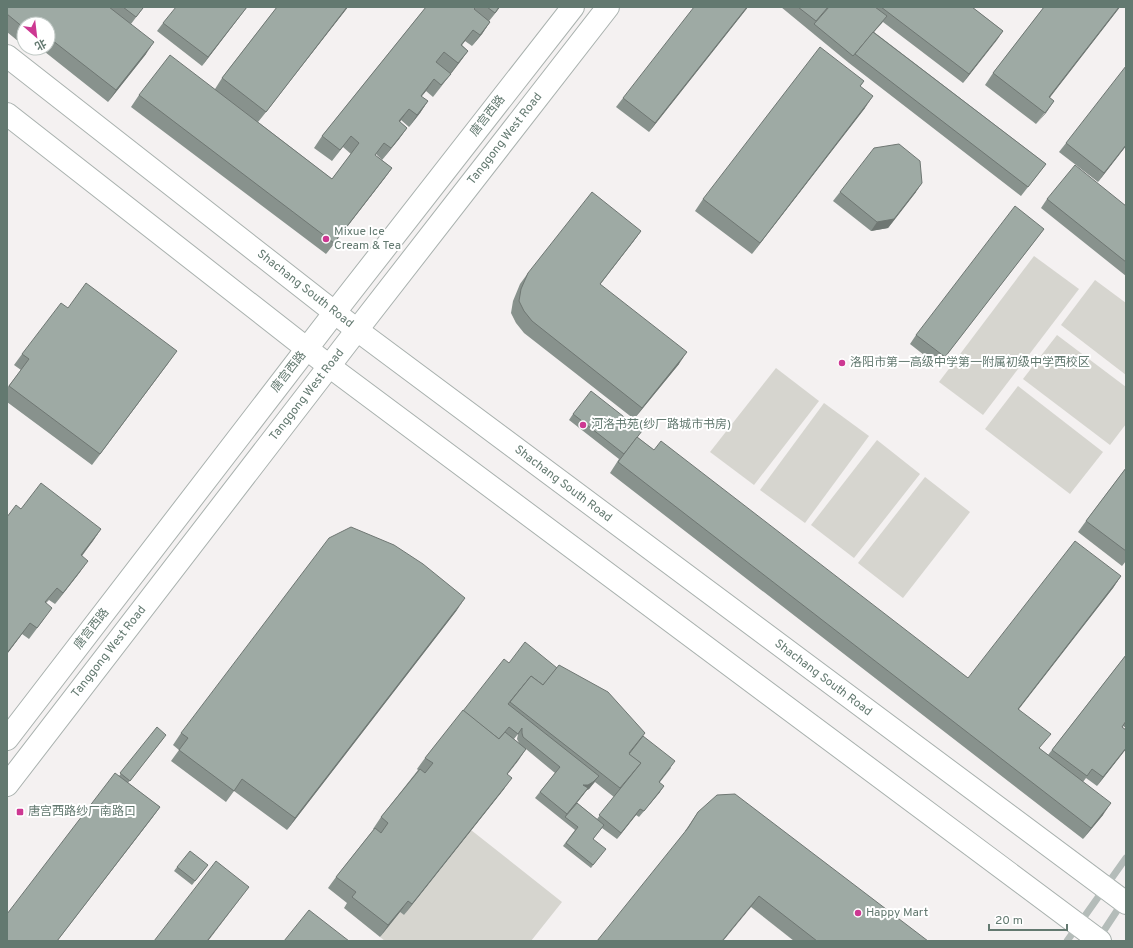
<svg xmlns="http://www.w3.org/2000/svg" width="1133" height="948" font-family="Overpass,'Noto Sans SC',sans-serif">
<rect width="100%" height="100%" fill="#f4f1f1"/>
<!-- green -->
<g fill="#d6d5cf">
<path d="M1034,256L1079,289L983,415L939,382Z"/>
<path d="M1095,280L1126,303V375L1061,325Z"/>
<path d="M1057,335L1126,387V424L1110,445L1023,379Z"/>
<path d="M776,368L819,401L754,485L710,452Z"/>
<path d="M1018,386L1103,452L1070,494L985,429Z"/>
<path d="M824,403L869,436L805,523L760,490Z"/>
<path d="M877,440L920,474L854,558L811,525Z"/>
<path d="M925,477L970,512L903,598L858,563Z"/>
<path d="M471,830L562,902L531,941H385L380,937L400,912L404,915Z"/>
</g>
<g fill="none" stroke-linecap="round" stroke-linejoin="round">
<!-- major casing -->
<g stroke="#a9b1ae" stroke-width="24">
<g id="major">
<path d="M7,56L357,330L1126,903"/>
<path d="M7,114L329,366L1100,941"/>
<path d="M7,739L335,312L573,7"/>
<path d="M7,785L357,330L608,7"/>
</g>
</g>
<!-- minor -->
<g stroke="#b4bcb9" stroke-width="7">
<path d="M1099,938L1122,903"/>
<path d="M1067,941L1126,858"/>
</g>
<!-- major -->
<use href="#major" stroke="#fff" stroke-width="22"/>
</g>
<!-- wall -->
<g fill="#88928d" fill-rule="evenodd">
<path d="M7,7H141L143,8L131,24L146,54L108,102L40,48H48V24H24V46L7,32Z"/>
<path d="M247,7L202,66L157,31L163,23Z"/>
<path d="M277,7H348L258,122L332,179L351,154L343,147L332,161L314,148L322,136L426,7H500L489,21L490,22L482,34L472,46L465,41L462,45L468,51L433,97L426,91L421,97L428,101L420,113L409,127L401,120L400,122L407,128L399,139L382,160L376,154L375,155L392,168L384,179L326,254L131,107L139,95L215,89L222,78Z"/>
<path d="M748,7L649,132L616,107L623,98Z"/>
<path d="M781,7H972L1003,31L963,83L883,22L874,32L1046,164L1021,196L849,63Z"/>
<path d="M1044,7H1120L1049,98L1054,101L1036,124L985,85L993,73Z"/>
<path d="M864,81L860,87L865,108L752,254L695,211L703,199Z"/>
<path d="M1066,143L1126,146L1098,182L1059,152Z"/>
<path d="M840,192H916L888,228L871,231L833,201Z"/>
<path d="M1047,199L1126,206V276L1041,208Z"/>
<path d="M1044,229L1037,238L938,366L910,344L916,335Z"/>
<path d="M641,231L633,242L600,284L679,364L634,419L524,333L516,323L511,313L513,301L520,284L528,273Z"/>
<path d="M22,354L169,362L92,465L7,402V388L21,370L14,365Z"/>
<path d="M573,414L637,437L654,450L968,678L1121,576L1113,588L1019,709L1040,749L1048,755L1126,655V728L1123,726L1122,727L1126,730V749L1097,786L1086,778L1083,782L1103,815L1083,839L610,473L619,459L569,420Z"/>
<path d="M1126,468V561L1122,566L1078,532L1086,521Z"/>
<path d="M7,517L101,529L82,556L80,572L55,604L49,600L46,603L44,619L29,639L22,634L7,654Z"/>
<path d="M457,610L287,830L234,791L226,802L171,761L179,750L173,745L181,733Z"/>
<path d="M509,663L643,736L671,768L660,782V792L639,817L636,815L617,839L602,828L593,839L603,852L591,868L563,846L575,830L535,798L555,773L526,749L507,774L504,789L404,915L400,912L380,937L344,908L347,903L328,888L336,877L374,829H373L381,817L418,770L417,769L425,758L463,711ZM518,734L517,739L519,743L514,739ZM595,782L614,797L597,819L577,803L587,790L589,789Z"/>
<path d="M157,727L164,738L128,783L160,807L152,818L57,941H7L119,776Z"/>
<path d="M698,812L928,941H794L751,907L685,831Z"/>
<path d="M208,865L192,885L174,871L177,867Z"/>
</g>
<!-- shaded-wall -->
<g fill="#6f7773">
<path d="M247,7L202,66L208,57Z"/>
<path d="M347,7H348L257,123L266,112Z"/>
<path d="M499,7H500L486,25L495,13Z"/>
<path d="M747,7H748L649,132L655,123Z"/>
<path d="M1119,7H1120L1041,109L1049,97Z"/>
<path d="M490,22L482,34L472,46L480,35Z"/>
<path d="M473,30L465,41L453,56L461,45Z"/>
<path d="M1003,31L997,40L963,83L969,74Z"/>
<path d="M154,42L146,54L108,102L116,90Z"/>
<path d="M468,51L460,62L433,97L458,63Z"/>
<path d="M434,79L426,91L412,108L421,96Z"/>
<path d="M873,96L865,108L752,254L760,243Z"/>
<path d="M428,101L420,113L409,127L417,115Z"/>
<path d="M1054,101L1046,113L1036,124L1045,113Z"/>
<path d="M409,109L401,120L391,133L399,121Z"/>
<path d="M407,128L399,139L382,160L391,148Z"/>
<path d="M1126,145V146L1098,182L1104,173Z"/>
<path d="M392,168L384,179L326,254L334,243Z"/>
<path d="M922,183L916,192L888,228L871,231L877,222Z"/>
<path d="M641,231L633,242L592,295L600,284Z"/>
<path d="M177,351L169,362L92,465L100,454Z"/>
<path d="M687,352L679,364L634,419L642,408Z"/>
<path d="M101,529L93,541L73,567L81,555Z"/>
<path d="M88,561L80,572L55,604L63,593Z"/>
<path d="M1121,576L1113,588L1010,720L1018,709Z"/>
<path d="M465,598L457,610L287,830L295,818Z"/>
<path d="M30,623L22,634L7,654V653Z"/>
<path d="M1126,748V749L1097,786L1103,777Z"/>
<path d="M526,749L518,761L499,785L507,774Z"/>
<path d="M599,776L589,789L587,790L565,817L583,785Z"/>
<path d="M512,778L504,789L404,915L412,904Z"/>
<path d="M664,786L660,792L639,817L644,811Z"/>
<path d="M1111,803L1103,815L1083,839L1091,828Z"/>
<path d="M160,807L152,818L57,941Z"/>
<path d="M640,809L636,815L617,839L621,833Z"/>
<path d="M249,887L208,941H207Z"/>
<path d="M759,896L751,907L723,941H722Z"/>
<path d="M408,901L400,912L380,937L388,925Z"/>
</g>
<!-- building -->
<g fill="#9eaaa4" stroke="#6f7773">
<path d="M7,7H109L154,42L116,90L48,37V24H24V28L7,14Z"/>
<path d="M123,7H141L143,8L136,17Z"/>
<path d="M176,7H247L208,57L163,23Z"/>
<path d="M277,7H347L266,112L222,78Z"/>
<path d="M426,7H476L474,9L490,22L480,35L473,30L461,45L468,51L458,63L444,52L436,62L451,74L441,85L434,79L421,96L428,101L417,115L409,109L399,121L407,128L391,148L384,143L375,155L392,168L334,243L139,95L170,55L332,179L359,143L351,136L340,150L322,136Z"/>
<path d="M487,7H499L495,13Z"/>
<path d="M694,7H747L655,123L623,98Z"/>
<path d="M798,7H828L816,21Z"/>
<path d="M829,7H875L887,16L853,56L814,24Z"/>
<path d="M881,7H972L1003,31L969,74Z"/>
<path d="M1044,7H1119L1049,97L1054,101L1045,113L993,73Z"/>
<path d="M873,32L1046,164L1028,187L855,54Z"/>
<path d="M820,47L864,81L860,86L873,96L760,243L703,199Z"/>
<path d="M1126,66V145L1104,173L1066,143Z"/>
<path d="M899,144L920,161L922,183L894,219L877,222L840,192L874,148Z"/>
<path d="M1075,165L1126,206V262L1047,199Z"/>
<path d="M592,192L641,231L600,284L687,352L642,408L532,321L524,311L519,301L521,289L528,273Z"/>
<path d="M1015,206L1044,229L945,357L916,335Z"/>
<path d="M86,283L177,351L100,454L9,386L29,359L22,354L61,303L68,308Z"/>
<path d="M591,391L642,431L624,454L573,414Z"/>
<path d="M637,437L654,450L661,441L968,678L1075,541L1121,576L1018,709L1051,734L1039,748L1111,803L1091,828L618,462Z"/>
<path d="M1126,468V551L1086,521Z"/>
<path d="M41,483L101,529L81,555L88,561L63,593L57,588L45,602L52,608L37,628L30,623L7,653V517L16,505L21,509Z"/>
<path d="M351,527L394,545L423,564L465,598L295,818L242,779L234,791L179,750L188,738L181,733L329,538Z"/>
<path d="M525,642L557,668L543,685L531,676L508,704L599,776L593,782L588,785H583L588,788L567,814L540,792L560,767L523,737L522,733V728L518,734L509,727L499,739L463,711L504,659L509,663Z"/>
<path d="M1126,655V721L1122,727L1126,730V748L1103,777L1092,769L1087,776L1052,750Z"/>
<path d="M559,665L608,692L645,733L629,753L641,763L620,788L510,702L531,676L543,685Z"/>
<path d="M463,710L499,739L505,732L526,749L507,774L512,778L412,904L408,901L388,925L352,897L356,892L336,877L375,828L381,833L388,823L381,817L420,769L425,773L433,763L425,758Z"/>
<path d="M157,727L166,735L130,781L120,773Z"/>
<path d="M643,736L675,761L659,782L664,786L644,811L640,809L621,833L599,815L641,763L629,754Z"/>
<path d="M115,773L160,807L57,941H7V914Z"/>
<path d="M735,794L928,941H817L759,896L722,941H597L688,828L698,812L717,795Z"/>
<path d="M577,803L604,825L593,839L606,849L593,865L566,843L578,827L565,817Z"/>
<path d="M190,851L208,865L195,881L177,867Z"/>
<path d="M216,861L249,887L207,941H154Z"/>
<path d="M309,910L349,941H284Z"/>
</g>
<!-- markers -->
<g fill="#cd3892" stroke="#fff" stroke-width="1.5">
<circle cx="326" cy="239" r="4"/>
<circle cx="842" cy="363" r="4"/>
<circle cx="583" cy="425" r="4"/>
<rect x="16" y="808" width="8" height="8" rx="2"/>
<circle cx="858" cy="913" r="4"/>
</g>
<g text-anchor="middle" dominant-baseline="central" stroke-width="4" stroke-linejoin="round" paint-order="stroke">
<!-- street labels -->
<g font-size="12" fill="#637970" stroke="#fff">
<text transform="translate(488 116) rotate(-52)">唐宫西路</text>
<text transform="translate(505 139) rotate(-52)">Tanggong West Road</text>
<text transform="translate(305 289) rotate(38)">Shachang South Road</text>
<text transform="translate(289 372) rotate(-52)">唐宫西路</text>
<text transform="translate(307 395) rotate(-52)">Tanggong West Road</text>
<text transform="translate(563 484) rotate(37)">Shachang South Road</text>
<text transform="translate(92 629) rotate(-52)">唐宫西路</text>
<text transform="translate(109 652) rotate(-52)">Tanggong West Road</text>
<text transform="translate(823 678) rotate(37)">Shachang South Road</text>
</g>
<!-- poi labels -->
<g font-size="12" fill="#637970" stroke="#fff" text-anchor="start">
<text x="334" y="232">Mixue Ice<tspan x="334" dy="14">Cream &amp; Tea</tspan></text>
<text x="850" y="363">洛阳市第一高级中学第一附属初级中学西校区</text>
<text x="591" y="425">河洛书苑(纱厂路城市书房)</text>
<text x="28" y="812">唐宫西路纱厂南路口</text>
<text x="866" y="913">Happy Mart</text>
</g>
</g>
<!-- border -->
<rect width="1133" height="948" fill="none" stroke="#637970" stroke-width="16"/>
<!-- north arrow -->
<g transform="translate(36 36) rotate(152)"><circle r="19" fill="#ffffff" stroke="#c1c9c6"/>
<path d="M0-3L7 15L0 10L-7 15Z" fill="#cd3892"/>
<text y="-6" font-size="11" font-weight="bold" text-anchor="middle" fill="#637970">北</text>
</g>
<!-- scale -->
<path d="M989 924v6h78v-6" fill="none" stroke="#637970" stroke-width="2"/>
<text x="995" y="924" font-size="12" fill="#637970" stroke="#ffffff" stroke-width="3" paint-order="stroke">20 m</text>
</svg>
